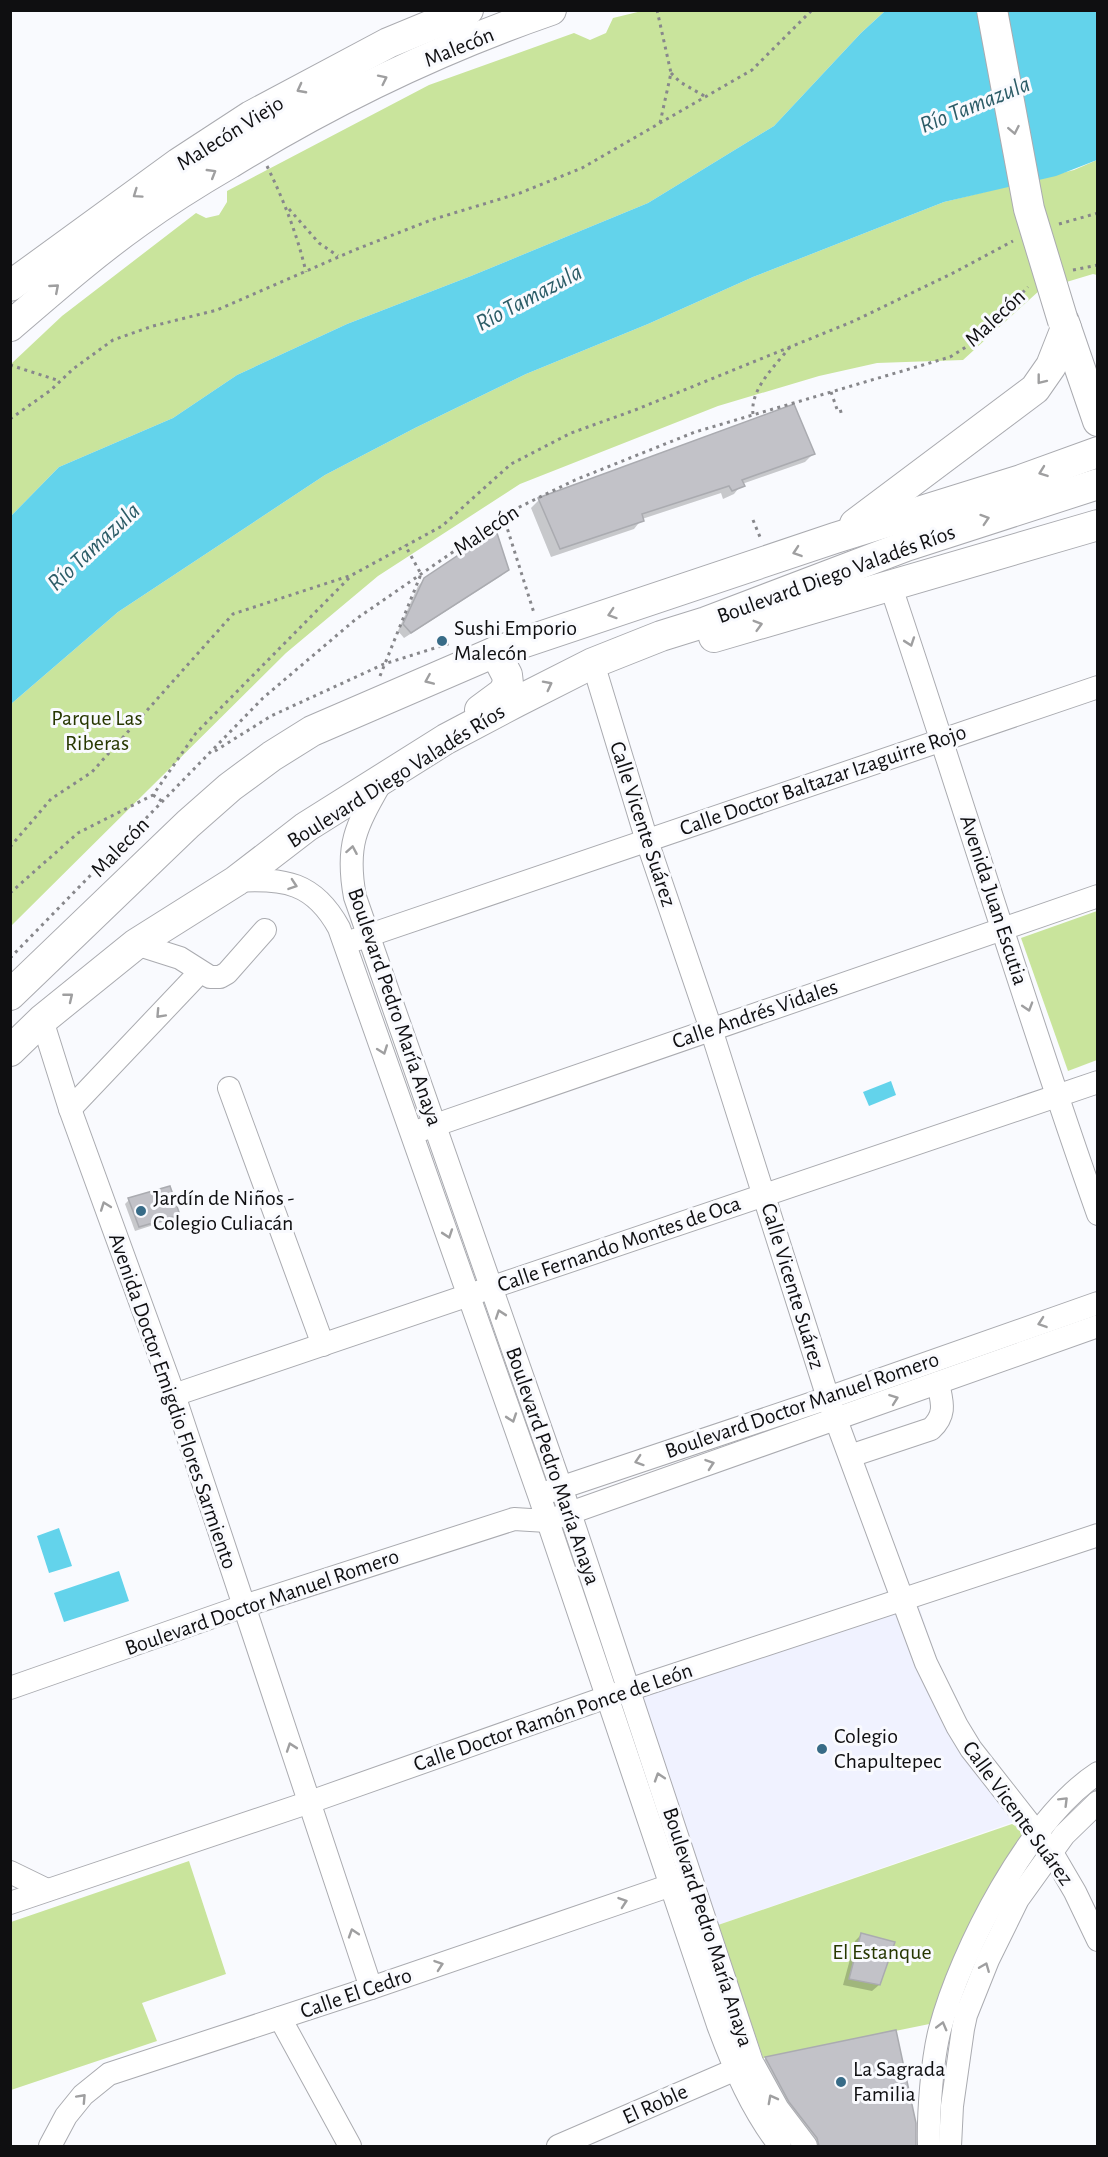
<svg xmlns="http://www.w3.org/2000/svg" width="1108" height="2157" font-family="'Alegreya Sans',sans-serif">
<rect width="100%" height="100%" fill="#f9fafe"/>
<!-- built -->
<path fill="#f0f2ff" d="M912,1585L936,1658L964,1719L995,1764L1037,1814L718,1925L636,1679Z"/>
<!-- green -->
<g fill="#c9e49c">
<path d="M646,10L885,11L861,33L774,126L648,203L471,276L347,324L237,375L173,418L59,467L11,516V364L62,316L196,213L206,218L219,215L227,202V191L429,85L574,33L590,40L606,33L613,18Z"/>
<path d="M1097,160V275L1093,274L1040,290L963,360L877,363L819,376L718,406L520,484L378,576L286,653L11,926V704L118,612L325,475L415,428L526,374L648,324L753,277L944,202L1074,170Z"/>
<path d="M1097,911V1060L1068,1071L1021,938Z"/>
<path d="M1012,1824L1031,1836L949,2020L763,2058L718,1925Z"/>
<path d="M189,1861L226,1974L142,2003L157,2041L11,2090V1922Z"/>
</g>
<!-- water -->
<g fill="#63d3eb">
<path d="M885,11H1097V160L1056,176L944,202L753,277L648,324L526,374L415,428L325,475L118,612L11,704V516L59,467L173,418L237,375L347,324L471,276L648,203L774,126L861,33Z"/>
<path d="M891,1081L896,1095L869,1106L863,1092Z"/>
<path d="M59,1528L72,1566L49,1573L37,1536Z"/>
<path d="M119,1571L129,1601L64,1622L54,1593Z"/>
</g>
<!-- shadow -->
<g fill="#0003">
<path d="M813,454L805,462L742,484L734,494L723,499L721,493L642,519L634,529L551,557L531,508L539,500Z"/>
<path d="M507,570L501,576L404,638L398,631L418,586L425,579Z"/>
<path d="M129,1200L179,1214L175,1218L135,1231L125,1204Z"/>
<path d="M861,1935L879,1985L872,1991L843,1985L855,1941Z"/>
<path d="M895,2032L914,2124L915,2146H808L757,2067L765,2059Z"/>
</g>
<!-- building -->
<g fill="#c2c2c8" stroke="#aaabb0" stroke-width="1.5">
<path d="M794,404L815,454L742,480L745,486L732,491L729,486L642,514L644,521L560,549L538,498Z"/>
<path d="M496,530L509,570L411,633L403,624L424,578Z"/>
<path d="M170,1186L180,1215L139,1227L128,1198Z"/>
<path d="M861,1933L895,1942L880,1985L849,1979Z"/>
<path d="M896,2030L916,2123V2146H819L817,2138L789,2102L765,2057Z"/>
</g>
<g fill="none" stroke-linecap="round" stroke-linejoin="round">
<!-- minor casing -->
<g stroke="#aaabb0" stroke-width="24">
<g id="minor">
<path d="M891,587C961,795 1024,1006 1098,1214"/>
<path d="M593,663L647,841L711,1029L828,1398L926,1663L957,1726L971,1749L1051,1851L1075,1892L1098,1940"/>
<path d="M383,779C357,825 345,843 355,897L570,1513L752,2062L778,2109L806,2146"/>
<path d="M236,881C284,878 314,882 339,928L539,1495L718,2025C734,2068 752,2110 780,2146"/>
<path d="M355,940L1098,687"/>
<path d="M136,944L180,958L210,977H220L227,973L265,930"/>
<path d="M42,1020L70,1109L174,1395L371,1988"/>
<path d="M229,1088L323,1345"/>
<path d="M70,1109L200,972"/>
<path d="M421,1130L1098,896"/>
<path d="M174,1395L1098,1082"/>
<path d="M850,1456L931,1429C947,1414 942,1402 938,1383"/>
<path d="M548,1492L828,1398L1098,1303"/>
<path d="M10,1688L244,1606L514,1519L547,1521L1098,1326"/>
<path d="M10,1872L47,1890"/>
<path d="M10,1903L310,1802L607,1697L1098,1535"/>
<path d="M280,2018L350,2146"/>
<path d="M50,2146L66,2116L83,2095L109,2074L371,1988L683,1881"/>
<path d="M558,2146L748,2064"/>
<path d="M929,2146C928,2115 932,2059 940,2029C961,1950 1029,1818 1098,1773"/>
<path d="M950,2146L952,2106L963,2029L966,2015L988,1960L1018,1899L1064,1835L1098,1802"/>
</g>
</g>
<!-- major casing -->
<g stroke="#aaabb0" stroke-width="32">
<g id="major">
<path d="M10,286L179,163L251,116L388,43L468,10"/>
<path d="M1064,322L1098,421"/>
<path d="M10,326C52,290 93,254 138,222C167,201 199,181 230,163C331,101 438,49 551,10"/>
<path d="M855,524L1035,389L1051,366L1066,328"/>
<path d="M714,637L1098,525"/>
<path d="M480,710L503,693L508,684L507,675L495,652"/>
<path d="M10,995L188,824L230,787L272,756L312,731L495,652L835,538L1021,480L1098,452"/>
<path d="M10,1051L42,1020L136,944L236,881L306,827L446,739L516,702L593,663L661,636L706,622L906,546L1098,484"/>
</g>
</g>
<!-- path -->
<g stroke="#87878b" stroke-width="3" stroke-dasharray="3 4.5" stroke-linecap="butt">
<path d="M657,10L671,73L660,123"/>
<path d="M671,73L680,82L706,97"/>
<path d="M267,166C284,201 297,234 306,272"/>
<path d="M289,209L319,243L338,256"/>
<path d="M1059,224L1098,213"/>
<path d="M1073,270L1098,265"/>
<path d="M10,365L60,381"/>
<path d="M831,392L838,412L846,410"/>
<path d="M753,414C750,389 775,366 790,347"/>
<path d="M10,419L51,390L73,369L113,340L153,326L217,310L357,249L431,220L520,193L582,168L752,70L812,10"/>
<path d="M503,515L534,613"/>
<path d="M753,520L760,537"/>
<path d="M380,676L421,574L405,545"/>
<path d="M215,751L271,716L384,664L451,643"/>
<path d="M153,795L163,802"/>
<path d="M10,847L51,799L92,772L233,614L352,575L442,526L511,464L571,433L635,410L854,321L955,272L1013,241"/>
<path d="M10,893L78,833L153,795L196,733L351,576"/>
<path d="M10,958L263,698L356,619L466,543L503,515L575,480L695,432L950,357L974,342L1028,287"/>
</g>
<!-- minor -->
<use href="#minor" stroke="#fff" stroke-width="22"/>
<!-- major -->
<use href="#major" stroke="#fff" stroke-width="30"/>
<!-- major-bridge casing -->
<g stroke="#aaabb0" stroke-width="32" stroke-linecap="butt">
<path id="major-bridge" d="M992,10L1029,209L1063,321"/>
</g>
<!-- major-bridge -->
<use href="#major-bridge" stroke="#fff" stroke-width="30"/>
</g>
<!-- one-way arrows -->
<defs><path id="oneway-chevron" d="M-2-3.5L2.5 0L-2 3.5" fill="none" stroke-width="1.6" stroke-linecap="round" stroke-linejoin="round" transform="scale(1.5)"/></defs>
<g stroke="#9f9fa0">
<use href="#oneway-chevron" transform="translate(383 79) rotate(-26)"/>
<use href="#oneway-chevron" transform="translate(301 89) rotate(152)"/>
<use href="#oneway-chevron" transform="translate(1014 130) rotate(79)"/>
<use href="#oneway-chevron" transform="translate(212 173) rotate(-31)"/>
<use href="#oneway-chevron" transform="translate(137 194) rotate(145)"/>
<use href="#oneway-chevron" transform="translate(55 288) rotate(-41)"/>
<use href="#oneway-chevron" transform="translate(1041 380) rotate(128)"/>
<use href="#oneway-chevron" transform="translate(1043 472) rotate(160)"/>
<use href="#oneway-chevron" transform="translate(985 519) rotate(-18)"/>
<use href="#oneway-chevron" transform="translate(797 552) rotate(161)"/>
<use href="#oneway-chevron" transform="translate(612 614) rotate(162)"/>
<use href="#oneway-chevron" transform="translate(758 625) rotate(-16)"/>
<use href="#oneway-chevron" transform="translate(910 642) rotate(71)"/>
<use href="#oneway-chevron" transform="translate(429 680) rotate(157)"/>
<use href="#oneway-chevron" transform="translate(548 685) rotate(-27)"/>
<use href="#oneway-chevron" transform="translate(352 850) rotate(-80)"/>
<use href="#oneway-chevron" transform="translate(293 885) rotate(19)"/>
<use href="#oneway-chevron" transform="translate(69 997) rotate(-39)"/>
<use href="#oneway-chevron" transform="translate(1028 1007) rotate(73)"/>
<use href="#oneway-chevron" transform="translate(160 1014) rotate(133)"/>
<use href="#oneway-chevron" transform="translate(383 1050) rotate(70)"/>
<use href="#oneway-chevron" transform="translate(105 1206) rotate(-110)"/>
<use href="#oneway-chevron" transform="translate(448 1234) rotate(71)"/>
<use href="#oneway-chevron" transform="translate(500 1314) rotate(-109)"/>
<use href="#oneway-chevron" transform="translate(1042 1323) rotate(161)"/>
<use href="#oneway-chevron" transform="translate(894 1399) rotate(-20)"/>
<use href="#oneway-chevron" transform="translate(512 1418) rotate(71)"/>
<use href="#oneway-chevron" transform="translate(639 1461) rotate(162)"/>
<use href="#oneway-chevron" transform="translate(710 1464) rotate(-19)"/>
<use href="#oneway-chevron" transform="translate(291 1747) rotate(-109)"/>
<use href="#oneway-chevron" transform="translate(659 1777) rotate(-108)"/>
<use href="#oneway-chevron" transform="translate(1064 1801) rotate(-45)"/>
<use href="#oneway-chevron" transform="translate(623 1902) rotate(-19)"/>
<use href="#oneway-chevron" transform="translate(353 1933) rotate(-108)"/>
<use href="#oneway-chevron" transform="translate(439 1965) rotate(-19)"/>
<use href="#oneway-chevron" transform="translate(985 1967) rotate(-68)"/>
<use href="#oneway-chevron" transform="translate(942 2026) rotate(-75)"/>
<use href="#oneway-chevron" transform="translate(82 2098) rotate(-47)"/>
<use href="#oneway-chevron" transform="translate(772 2099) rotate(-118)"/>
</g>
<!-- markers -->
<g fill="#376b87" stroke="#f9fafe" stroke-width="2">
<circle cx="442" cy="641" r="6"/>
<circle cx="141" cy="1211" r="6"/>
<circle cx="822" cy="1749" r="6"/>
<circle cx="841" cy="2082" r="6"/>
</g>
<g text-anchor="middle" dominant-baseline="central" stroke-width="6" stroke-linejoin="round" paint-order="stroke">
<!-- street labels -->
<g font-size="22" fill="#0f0f11" stroke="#f9fafe">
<text transform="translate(459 47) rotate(-22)">Malecón</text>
<text transform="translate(230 133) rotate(-32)">Malecón Viejo</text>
<text transform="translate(995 318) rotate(-43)">Malecón</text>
<text transform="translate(486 530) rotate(-34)">Malecón</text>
<text transform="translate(836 574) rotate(-20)">Boulevard Diego Valadés Ríos</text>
<text transform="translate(396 776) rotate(-32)">Boulevard Diego Valadés Ríos</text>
<text transform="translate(823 780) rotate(-19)">Calle Doctor Baltazar Izaguirre Rojo</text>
<text transform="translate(643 824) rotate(72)">Calle Vicente Suárez</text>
<text transform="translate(120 847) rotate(-46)">Malecón</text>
<text transform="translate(994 900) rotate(72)">Avenida Juan Escutia</text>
<text transform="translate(395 1007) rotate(71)">Boulevard Pedro María Anaya</text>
<text transform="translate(755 1014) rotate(-19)">Calle Andrés Vidales</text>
<text transform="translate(619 1244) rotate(-19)">Calle Fernando Montes de Oca</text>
<text transform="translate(793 1286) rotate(73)">Calle Vicente Suárez</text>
<text transform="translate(173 1401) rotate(71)">Avenida Doctor Emigdio Flores Sarmiento</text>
<text transform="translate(802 1405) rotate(-19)">Boulevard Doctor Manuel Romero</text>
<text transform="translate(553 1466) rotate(71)">Boulevard Pedro María Anaya</text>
<text transform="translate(262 1602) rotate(-19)">Boulevard Doctor Manuel Romero</text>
<text transform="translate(553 1717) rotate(-19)">Calle Doctor Ramón Ponce de León</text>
<text transform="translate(1018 1813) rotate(54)">Calle Vicente Suárez</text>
<text transform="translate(708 1927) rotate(72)">Boulevard Pedro María Anaya</text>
<text transform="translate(356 1993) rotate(-19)">Calle El Cedro</text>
<text transform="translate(655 2104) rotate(-24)">El Roble</text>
</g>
<!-- poi labels -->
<g font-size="22" fill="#0f0f11" stroke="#f9fafe" text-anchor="start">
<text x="454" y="628">Sushi Emporio<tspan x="454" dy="25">Malecón</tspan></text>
<text x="153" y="1198">Jardín de Niños -<tspan x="153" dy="25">Colegio Culiacán</tspan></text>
<text x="834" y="1736">Colegio<tspan x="834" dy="25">Chapultepec</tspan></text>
<text x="853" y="2069">La Sagrada<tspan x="853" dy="25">Familia</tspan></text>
</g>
<!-- park labels -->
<g font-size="22" fill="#273700" stroke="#f9fafe">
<text x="97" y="718">Parque Las<tspan x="97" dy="25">Riberas</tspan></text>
<text x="882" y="1952">El Estanque</text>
</g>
<!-- water labels -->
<g font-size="24" font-style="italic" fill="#2c5c67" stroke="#f9fafe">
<text transform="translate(975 105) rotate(-22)">Río Tamazula</text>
<text transform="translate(529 298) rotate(-28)">Río Tamazula</text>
<text transform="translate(94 547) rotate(-43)">Río Tamazula</text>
</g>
</g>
<!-- border -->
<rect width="1108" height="2157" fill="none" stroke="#0f0f11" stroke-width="24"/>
</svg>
